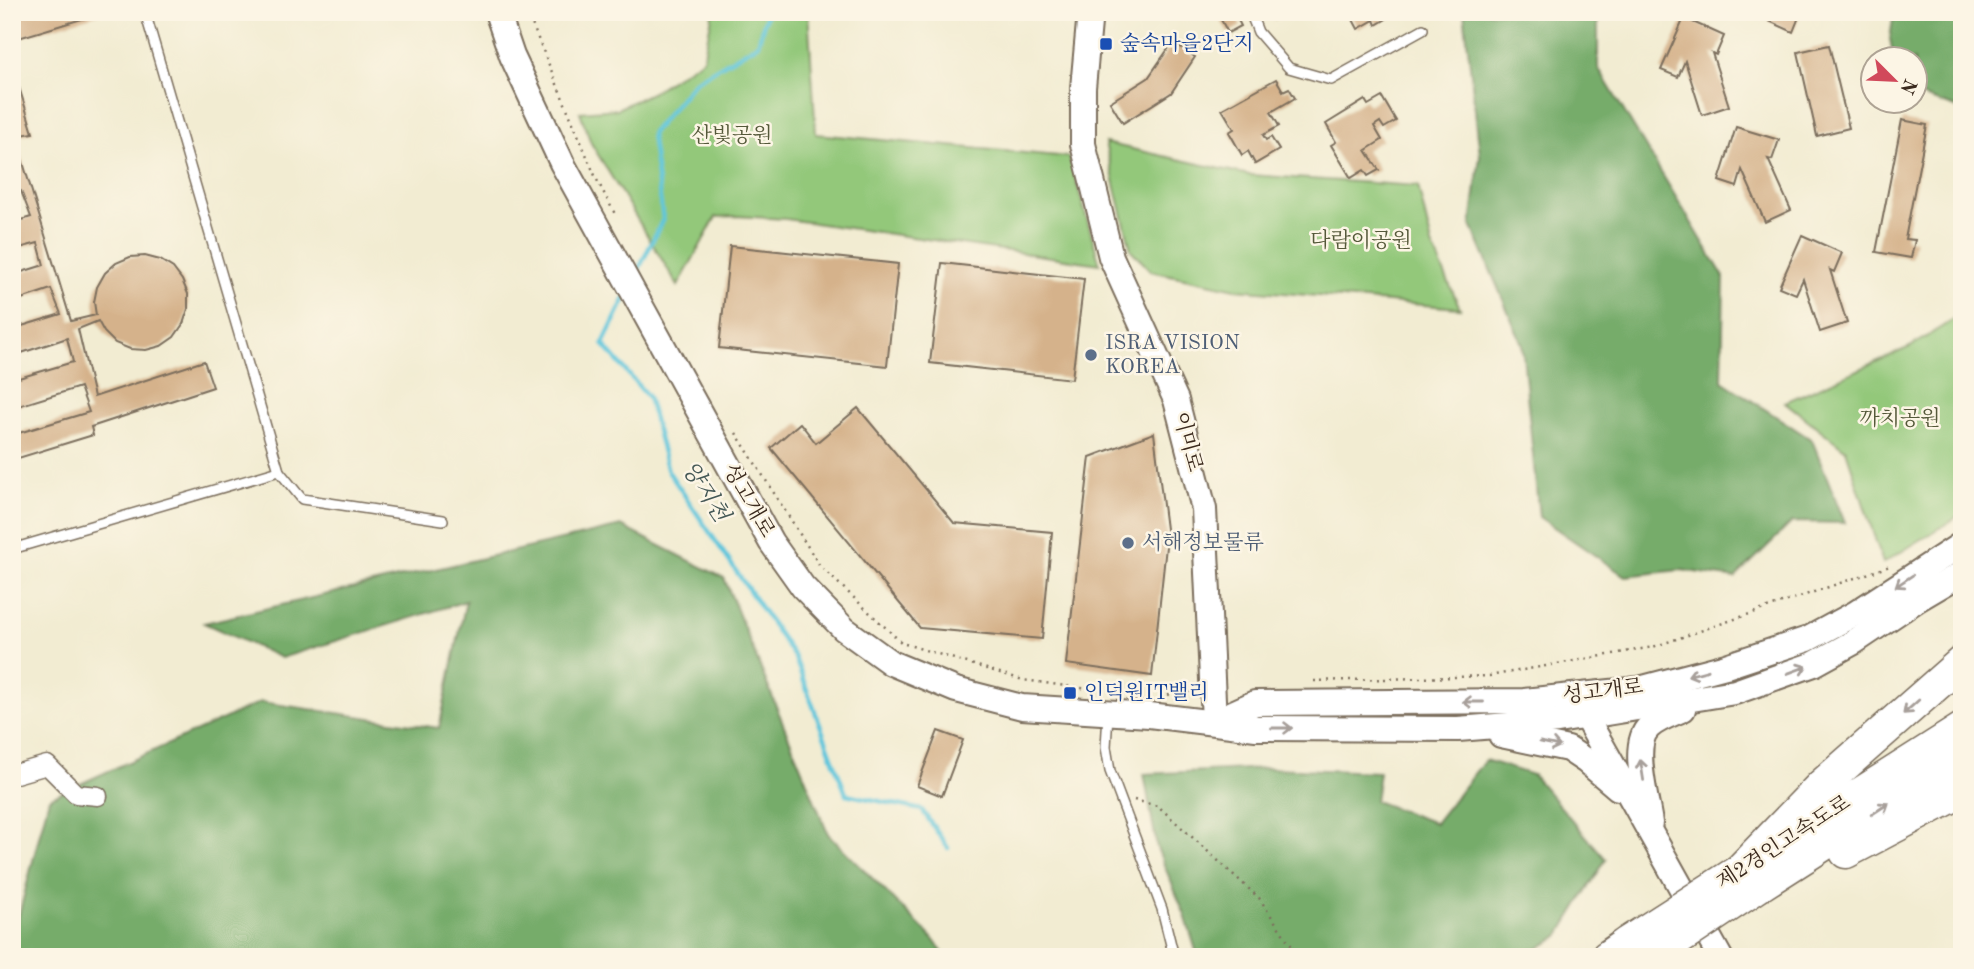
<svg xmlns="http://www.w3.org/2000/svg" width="1974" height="969" font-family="'Old Standard TT','Noto Serif KR',serif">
<rect width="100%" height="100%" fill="#fcf5e5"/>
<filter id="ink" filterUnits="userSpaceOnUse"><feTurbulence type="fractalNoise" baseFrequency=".0143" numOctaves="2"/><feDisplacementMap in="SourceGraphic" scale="14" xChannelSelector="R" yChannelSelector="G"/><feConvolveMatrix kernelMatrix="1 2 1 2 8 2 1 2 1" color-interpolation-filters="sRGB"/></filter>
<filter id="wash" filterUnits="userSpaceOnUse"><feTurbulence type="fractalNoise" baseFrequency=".00686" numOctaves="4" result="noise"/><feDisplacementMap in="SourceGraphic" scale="28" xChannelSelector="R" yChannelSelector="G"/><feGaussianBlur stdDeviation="1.57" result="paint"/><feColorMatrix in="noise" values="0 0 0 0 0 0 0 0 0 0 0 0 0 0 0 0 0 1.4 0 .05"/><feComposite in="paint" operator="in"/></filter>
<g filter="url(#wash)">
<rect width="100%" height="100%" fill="#f2ecd2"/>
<!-- green -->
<g fill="#93c87a" stroke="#67794c" stroke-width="2">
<path d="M713,12H808L816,134L1069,157L1100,264L786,219L736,216L716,217L678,286L591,143L580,112L617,109L651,93L703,59Z"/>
<path d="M1105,143L1249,175L1418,186L1432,245L1460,308L1236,289L1151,271L1131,250Z"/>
<path d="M1962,314V512L1953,520L1883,563L1846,450L1785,402L1910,347Z"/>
</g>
<!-- forest -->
<g fill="#76ac6a" stroke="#586b44" stroke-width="2">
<path d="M1464,12H1598V68L1724,277L1722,381L1812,440L1845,523L1792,522L1735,578L1681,570L1625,576L1539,517L1522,344L1471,225L1480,155Z"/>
<path d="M1894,12H1962V110L1915,94L1914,60L1894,59L1890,39Z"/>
<path d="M621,526L724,578L828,834L932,938L946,957H12V942L49,798L261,702L439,728L466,601L281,658L204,623Z"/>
<path d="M1485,760L1533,775L1606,859L1559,936L1524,957H1198L1185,915L1157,848L1144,774L1268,768L1379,772L1375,801L1435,823Z"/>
</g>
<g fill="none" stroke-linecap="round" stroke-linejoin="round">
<!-- stream -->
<g stroke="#5fc6dc" stroke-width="4.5">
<path d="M635,277L663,219L651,134L695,81L758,44L767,12"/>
<path d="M625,298L603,344L648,397L668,471L795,658L846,794L922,810L948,848"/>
</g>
</g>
<g id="blocks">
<!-- building -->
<g fill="#d5b28b">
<path d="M12,12H102V13L12,40Z"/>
<path d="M1217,12H1234L1241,26L1228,33Z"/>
<path d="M1269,12H1288L1274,20Z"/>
<path d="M1349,12H1383L1386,19L1376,25L1374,20L1358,29Z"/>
<path d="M1773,12H1801L1793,32L1769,21Z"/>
<path d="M1684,18L1724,36L1716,55L1712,53L1729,106L1702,115L1685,61L1678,77L1661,70Z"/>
<path d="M1173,42L1195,57L1171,93L1123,123L1110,102L1148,78Z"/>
<path d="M1829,45L1849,128L1817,136L1798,52Z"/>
<path d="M1276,79L1283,91L1289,88L1295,98L1271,112L1279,126L1263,135L1266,140L1271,137L1279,150L1255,164L1248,151L1242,155L1229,132L1234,129L1222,109Z"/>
<path d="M19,87L33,133L15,136L71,321L96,315L94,302L97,287L105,273L116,263L130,257L145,256L160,260L173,268L182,280L188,294V309L183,324L174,337L161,346L146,350L130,349L115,343L104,332L98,321L78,329L94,397L204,361L213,387L91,427L93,435L12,460V435L89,412L80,387L12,408V380L73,362L67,338L12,356V329L61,314L51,289L12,302V275L44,265L38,243L12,250V223L31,217L21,191L12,194V90Z"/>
<path d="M1382,97L1396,121L1384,128L1380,122L1374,126L1382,140L1366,150L1379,170L1368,176L1364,170L1351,178L1331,145L1336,142L1326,124L1365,100L1368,105Z"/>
<path d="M1902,120L1927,125L1905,239L1915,240L1911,258L1876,252Z"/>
<path d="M1736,127L1779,140L1772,160L1768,159L1791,210L1765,222L1742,170L1737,187L1719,181Z"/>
<path d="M1802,235L1842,253L1834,272L1830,270L1847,323L1820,332L1803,279L1796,294L1779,287Z"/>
<path d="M730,246L898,264L887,366L719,348Z"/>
<path d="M942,263L1084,279L1072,379L930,363Z"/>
<path d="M858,408L954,523L1052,532L1042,639L920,628L771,448L800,423L816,443Z"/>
<path d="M1154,433L1167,537L1152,676L1066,664L1090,457Z"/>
<path d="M938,731L963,740L942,796L917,786Z"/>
</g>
</g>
</g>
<g filter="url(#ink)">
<use href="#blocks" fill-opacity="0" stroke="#7b6e5d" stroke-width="2"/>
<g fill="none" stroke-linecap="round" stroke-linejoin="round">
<!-- lane casing -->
<g stroke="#7b6e5d" stroke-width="12">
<g id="lane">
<path d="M145,12L279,471L302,499L443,520"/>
<path d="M1250,12L1258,32L1289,68L1331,80L1423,29"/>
<path d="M12,549L279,471"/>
<path d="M1108,714L1106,747L1110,771L1162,909L1174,957"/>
</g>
</g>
<!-- street casing -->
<g stroke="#7b6e5d" stroke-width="21">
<path id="street" d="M12,775L47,765L76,794L98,796"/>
</g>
<!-- secondary casing -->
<g stroke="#7b6e5d" stroke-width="28">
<g id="secondary">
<path d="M497,12L512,56L562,163L771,542L803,587L844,629L891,663L956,690L1022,707L1149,715L1256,728L1458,729L1558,721L1735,692L1814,664L1854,642L1918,599L1962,573"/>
<path d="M1090,12L1083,88V144L1111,257L1176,400L1204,509L1214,721"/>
<path d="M1578,703L1720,957"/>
<path d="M1215,721L1255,703L1524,701L1639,689L1726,666L1808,639L1856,613L1962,544"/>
<path d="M1501,735L1568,749L1586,761L1618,788"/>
<path d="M1650,823C1647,800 1630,744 1649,727C1657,719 1672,714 1683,709"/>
</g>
</g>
<!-- highway casing -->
<g stroke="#7b6e5d" stroke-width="35">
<g id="highway">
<path d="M1783,843L1962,729"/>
<path d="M1846,852L1962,791"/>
<path d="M1739,871L1821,786L1962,662"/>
<path d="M1760,885L1962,756"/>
<path d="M1607,957L1627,943"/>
</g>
</g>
<!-- path -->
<g stroke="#7b6e5d" stroke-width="2.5" stroke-dasharray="2 5" stroke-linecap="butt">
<path d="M527,12L596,178L616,216"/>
<path d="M736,433L820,566L902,643L1023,680L1095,690"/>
<path d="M1314,681L1489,676L1653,647L1890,566"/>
<path d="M1161,696L1192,691"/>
<path d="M1134,800L1158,806L1259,898L1299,957"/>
</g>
<!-- lane -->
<use href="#lane" stroke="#fff" stroke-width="9"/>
<!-- street -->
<use href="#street" stroke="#fff" stroke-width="18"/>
<!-- secondary -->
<use href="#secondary" stroke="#fff" stroke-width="24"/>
<!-- highway -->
<use href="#highway" stroke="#fff" stroke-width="32"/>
<!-- highway-bridge casing -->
<g stroke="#7b6e5d" stroke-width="35" stroke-linecap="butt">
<g id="highway-bridge">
<path d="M1627,943L1739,871"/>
<path d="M1652,957L1760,885"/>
</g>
</g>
<!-- highway-bridge -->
<use href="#highway-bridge" stroke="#fff" stroke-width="32"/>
</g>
<!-- one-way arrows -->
<defs><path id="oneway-shaft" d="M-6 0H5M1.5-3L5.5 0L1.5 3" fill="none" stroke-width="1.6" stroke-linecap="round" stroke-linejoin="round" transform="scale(1.75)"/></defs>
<g stroke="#a79f9a">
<use href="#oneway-shaft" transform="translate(1904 581) rotate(146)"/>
<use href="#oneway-shaft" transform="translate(1797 670) rotate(-20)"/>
<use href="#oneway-shaft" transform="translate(1698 673) rotate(165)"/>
<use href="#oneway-shaft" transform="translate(1473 702) rotate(180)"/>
<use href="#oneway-shaft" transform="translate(1911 707) rotate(138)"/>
<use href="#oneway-shaft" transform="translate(1282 728)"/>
<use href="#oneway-shaft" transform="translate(1550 744) rotate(12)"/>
<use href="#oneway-shaft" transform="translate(1642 770) rotate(-99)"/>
<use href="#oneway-shaft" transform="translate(1880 809) rotate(-33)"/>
</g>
</g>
<!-- markers -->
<g fill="#1a4fb4" stroke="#fcf5e5" stroke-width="2.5">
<rect x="1099" y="37" width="14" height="14" rx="3.5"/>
<rect x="1063" y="686" width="14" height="14" rx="3.5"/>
</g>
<g fill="#5c6f8a" stroke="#fcf5e5" stroke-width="2.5">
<circle cx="1091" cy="355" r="7"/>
<circle cx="1128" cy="543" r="7"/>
</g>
<g text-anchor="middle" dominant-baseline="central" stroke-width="5" stroke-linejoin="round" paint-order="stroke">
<!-- transit labels -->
<g font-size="21" fill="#164399" stroke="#fcf5e5" text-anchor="start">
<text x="1120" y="44">숲속마을2단지</text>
<text x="1084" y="693">인덕원IT밸리</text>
</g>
<!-- park labels -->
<g font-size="21" fill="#55593a" stroke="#fcf5e5">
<text x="732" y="136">산빛공원</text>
<text x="1361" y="241">다람이공원</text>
<text x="1900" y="419">까치공원</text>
</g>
<!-- service labels -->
<g font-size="21" fill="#4e5e75" stroke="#fcf5e5" text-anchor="start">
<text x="1105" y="343">ISRA VISION<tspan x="1105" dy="24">KOREA</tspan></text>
<text x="1142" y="543">서해정보물류</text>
</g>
<!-- street labels -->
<g font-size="21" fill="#3b2a1e" stroke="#fcf5e5">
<text transform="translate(1187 442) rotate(75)">이미로</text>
<text transform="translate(748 501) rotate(60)">성고개로</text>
<text transform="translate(1603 692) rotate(-7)">성고개로</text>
<text transform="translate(1784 843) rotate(-33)">제2경인고속도로</text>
</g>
<!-- water labels -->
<g font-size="23" font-style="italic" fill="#465957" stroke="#fcf5e5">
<text transform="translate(705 492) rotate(57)">양지천</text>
</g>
</g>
<!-- margin -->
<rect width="1974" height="969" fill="none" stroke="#fcf5e5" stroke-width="42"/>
<!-- north arrow -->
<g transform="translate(1894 80) rotate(114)"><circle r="33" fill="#fcf5e5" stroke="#afa495" stroke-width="2"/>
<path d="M0-5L12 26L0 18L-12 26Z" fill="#d1495b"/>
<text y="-10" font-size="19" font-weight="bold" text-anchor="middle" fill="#3b2a1e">N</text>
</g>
</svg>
